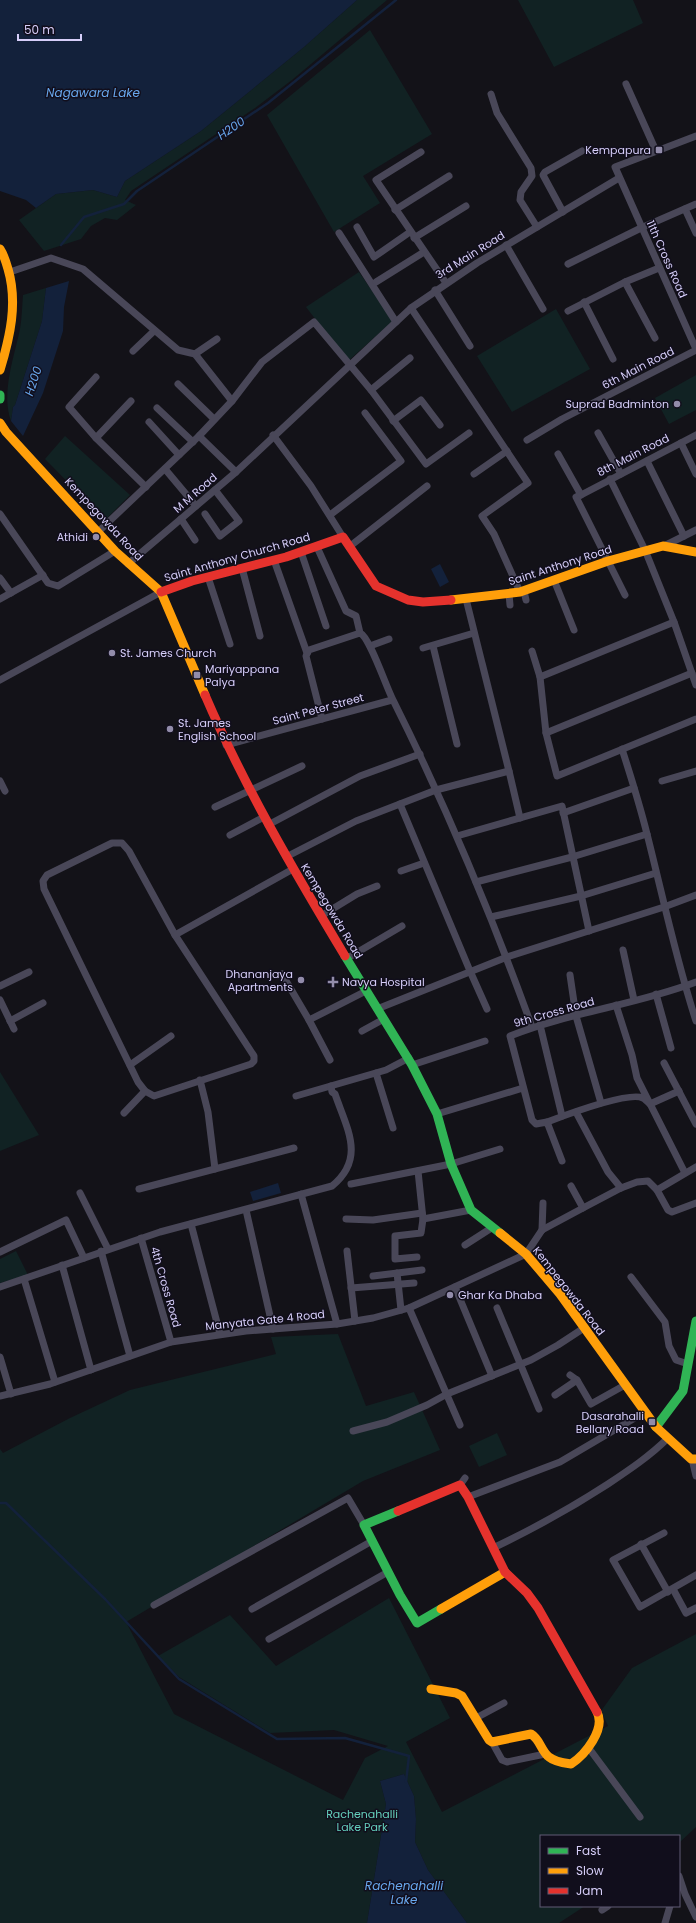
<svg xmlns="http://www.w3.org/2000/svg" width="696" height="1923" font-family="Poppins,sans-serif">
<rect width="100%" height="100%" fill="#131218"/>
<!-- green -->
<g fill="#112223">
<path d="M357,0H387L292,80L255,108L131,191L125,200L136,205L117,220L105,218L91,226L81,239L44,251L19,220L56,194L93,190L117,197L125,181L201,131L304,47Z"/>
<path d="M518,0H633L643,23L554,67Z"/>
<path d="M370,30L432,134L363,176L380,203L334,232L267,115Z"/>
<path d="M359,272L393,321L348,361L306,307Z"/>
<path d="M46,288L42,321L15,405L13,407L11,421C1,392 14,358 20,329C22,318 22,306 23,295Z"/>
<path d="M556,309L590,369L512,412L477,356Z"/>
<path d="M696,375V410L669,424L655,398Z"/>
<path d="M65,436L130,495L105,520L45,459Z"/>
<path d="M0,1072L39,1135L0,1151Z"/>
<path d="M16,1251L28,1275L0,1283V1259Z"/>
<path d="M338,1334L366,1406L414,1392L440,1450L363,1481L126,1622L174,1714L343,1800L365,1758L388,1746L334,1730L270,1733L179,1677L158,1656L230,1615L276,1666L389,1598L450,1718L406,1742L442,1812L608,1726L601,1711L632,1668L696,1634V1827L679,1843V1836H541V1906H585L559,1923H467L428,1870L415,1842L416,1819L414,1796L404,1774L380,1781L386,1804L367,1923H0V1449L3,1453L70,1418L130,1390L276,1354L271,1337Z"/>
<path d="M497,1433L507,1455L479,1467L469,1446Z"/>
</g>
<!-- water -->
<g fill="#13213b">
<path d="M0,0H357L304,47L201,131L125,181L117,197L93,190L56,194L36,208L26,200L0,191Z"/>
<path d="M69,281L64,307L63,331L43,393L23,436L11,421L13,407L15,405L42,321L46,288Z"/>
<path d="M440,564L449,582L440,587L431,569Z"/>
<path d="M278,1183L281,1193L253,1201L250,1192Z"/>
<path d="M404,1774L414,1796L416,1819L415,1842L428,1870L467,1923H367L386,1804L380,1781Z"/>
</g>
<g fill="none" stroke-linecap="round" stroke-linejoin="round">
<!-- stream -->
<g stroke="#13213b" stroke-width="2.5">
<path d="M61,245L84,217L124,204L137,191L268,103L396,0"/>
<path d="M0,1503H6L105,1599L179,1679L277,1739L345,1738L409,1756L406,1782"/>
</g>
<!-- street -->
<g stroke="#494758" stroke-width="7">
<path d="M626,84L656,151"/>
<path d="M491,94L497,113L531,168L532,176L521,192L520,200L537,227"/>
<path d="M696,136L615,167L696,349"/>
<path d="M421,152L376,180L446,283"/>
<path d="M685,209L696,233"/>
<path d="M395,210L449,176"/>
<path d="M563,212L543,175L545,172L582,151"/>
<path d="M357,227L374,257L410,232"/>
<path d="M339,233L396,322"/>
<path d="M414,238L466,206"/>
<path d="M506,245L543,309"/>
<path d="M568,264L641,228L696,204"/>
<path d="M10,272L51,258L83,269L178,350L195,354L232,401"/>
<path d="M376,282L424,252"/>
<path d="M625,282L655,338"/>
<path d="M435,290L470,346"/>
<path d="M584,302L613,359"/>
<path d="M411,308L528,483L482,516L494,534L520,592"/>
<path d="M568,311L625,282L659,268"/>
<path d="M133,351L154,331"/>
<path d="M195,354L217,339"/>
<path d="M96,377L69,407L96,438"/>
<path d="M178,384L214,419"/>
<path d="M371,390L410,358"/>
<path d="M131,401L96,438L146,487"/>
<path d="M157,408L193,442"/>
<path d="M393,421L421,400L440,425"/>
<path d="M149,422L179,455"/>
<path d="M598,433L621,474"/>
<path d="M273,435L311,486L343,537"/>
<path d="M199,436L236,472"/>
<path d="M527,440L562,419L696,350"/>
<path d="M681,443L696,474"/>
<path d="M558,454L581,495L576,497L625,595"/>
<path d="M647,461L684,536"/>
<path d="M165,469L196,506"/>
<path d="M474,474L507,451"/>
<path d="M610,479L645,550L674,622L696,685"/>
<path d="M581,495L696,435"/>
<path d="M0,514L48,583L58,586L115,551"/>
<path d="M205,514L220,536L239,521L215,490"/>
<path d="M330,515L401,461L365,413"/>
<path d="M181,519L195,540"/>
<path d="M98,532L199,436L232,401L262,362L314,322L371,390L426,464L469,433"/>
<path d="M664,546L696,530"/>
<path d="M317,547L346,611L356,616L360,633"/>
<path d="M349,547L427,486"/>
<path d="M301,552L326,626"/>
<path d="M274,560L307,653"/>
<path d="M128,564L236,472L411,308L477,263L619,178"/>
<path d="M242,568L260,636"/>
<path d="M208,577L230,644"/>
<path d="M0,578L11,593"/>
<path d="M554,580L574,630"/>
<path d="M524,591L526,600"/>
<path d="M509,594L510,605"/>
<path d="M0,599L43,575"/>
<path d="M466,599L509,771"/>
<path d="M370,646L389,639"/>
<path d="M433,646L457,744"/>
<path d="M423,648L474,633"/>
<path d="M532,651L540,677L546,733L557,776L696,719"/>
<path d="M540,677L674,622"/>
<path d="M0,680L161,592"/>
<path d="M322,719L306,656L309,650L360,633C370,637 387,690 394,702C447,808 492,916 532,1027"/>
<path d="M546,733L692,673"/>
<path d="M226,745L392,700"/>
<path d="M622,749C631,777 640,806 647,834C663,897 676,960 696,1021"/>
<path d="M0,781L5,791"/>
<path d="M662,781L696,771"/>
<path d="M400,804L470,971L487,1009"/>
<path d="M215,807L302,766"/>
<path d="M563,813L634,788"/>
<path d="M268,825L360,776L420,754"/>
<path d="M230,835L264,817"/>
<path d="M457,836L562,806L589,931"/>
<path d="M112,843H122L129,851L175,935L254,1056V1061L251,1064L154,1096L145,1091L138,1082L44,889L43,881L47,875Z"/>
<path d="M286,857L356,821L436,790L509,771L520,818"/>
<path d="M401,871L424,863"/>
<path d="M476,882L572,857L647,834"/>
<path d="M321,916L357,894L377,886"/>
<path d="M491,917L581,896L656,873"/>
<path d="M175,935L293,869"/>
<path d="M623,950L634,1000"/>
<path d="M346,959L402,926"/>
<path d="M282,974L309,1020L366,991"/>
<path d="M570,975L576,1016L601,1103"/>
<path d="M0,986L29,972"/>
<path d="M656,994L671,1048"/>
<path d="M0,1000L14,1029"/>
<path d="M616,1005L632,1055L637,1078L685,1173"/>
<path d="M377,1009L507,957L664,907L696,895"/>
<path d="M309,1020L330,1060"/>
<path d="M10,1021L43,1003"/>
<path d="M540,1025L562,1116"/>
<path d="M362,1031L384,1019"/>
<path d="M664,1063L696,1124"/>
<path d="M130,1065L171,1036"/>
<path d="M412,1065L485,1041"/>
<path d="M376,1073L393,1128"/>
<path d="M200,1080L208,1112L215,1169"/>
<path d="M296,1096L386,1070L409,1058"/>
<path d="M576,1112L608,1172L621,1188"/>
<path d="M124,1113L145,1091"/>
<path d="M437,1114L523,1088"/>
<path d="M547,1122C563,1116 628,1091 643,1098C645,1099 648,1102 650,1104L679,1091"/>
<path d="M562,1161L547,1122L536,1124L532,1120L510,1036C570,1012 636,1005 696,982"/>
<path d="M351,1184L451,1164L500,1149"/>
<path d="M571,1186L583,1208"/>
<path d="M139,1189L294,1148"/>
<path d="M657,1190L668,1210L672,1212L696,1203"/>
<path d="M80,1193L108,1249"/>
<path d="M301,1194L337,1324"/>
<path d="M246,1210L273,1329"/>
<path d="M346,1219L373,1220L422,1213"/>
<path d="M423,1219L471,1210"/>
<path d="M191,1224L220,1334"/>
<path d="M542,1230L543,1203"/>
<path d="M141,1238L171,1342"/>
<path d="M465,1245L493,1227"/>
<path d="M101,1251L130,1356"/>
<path d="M347,1251L355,1321"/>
<path d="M0,1252L66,1220L84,1258"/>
<path d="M417,1257L395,1259V1236L421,1233L423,1219L418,1171"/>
<path d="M62,1265L91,1370"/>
<path d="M397,1273L401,1310"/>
<path d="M373,1276L422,1270"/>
<path d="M631,1277L665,1322L669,1346L676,1360L688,1364"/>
<path d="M24,1279L55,1382"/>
<path d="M0,1287L160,1232L332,1186C366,1158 347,1129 335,1094L332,1092L331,1086"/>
<path d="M455,1287L492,1376"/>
<path d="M351,1288L414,1283"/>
<path d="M409,1308L460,1425"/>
<path d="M497,1308L539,1409"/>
<path d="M0,1357L11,1394"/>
<path d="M570,1375L577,1380L591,1404L625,1385"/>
<path d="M555,1395L577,1380"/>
<path d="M0,1396L50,1384L171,1342L246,1331L337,1324L373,1318L409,1308L526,1254L542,1230L583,1208L621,1188L637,1182L648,1181L657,1190L696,1167"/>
<path d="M353,1431L387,1422L427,1405L447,1394L531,1360L558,1345L584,1328"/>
<path d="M692,1459L696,1476"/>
<path d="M460,1485L465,1478"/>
<path d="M468,1497L560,1462L645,1412"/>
<path d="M664,1533L613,1560L640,1607L696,1575"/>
<path d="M641,1544L668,1592"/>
<path d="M493,1548C533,1529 571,1508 608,1484C629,1470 650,1456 668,1438"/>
<path d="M673,1589L686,1613L696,1608"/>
<path d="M154,1605L348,1498L364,1525"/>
<path d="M252,1609L372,1541"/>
<path d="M269,1639L388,1572"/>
<path d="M476,1718L504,1703"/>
<path d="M492,1742L502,1760L507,1762L545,1754"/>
<path d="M588,1747L640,1817"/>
<path d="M679,1876L685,1894L696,1917"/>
<path d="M602,1910L608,1906"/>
<path d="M665,1923L670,1906"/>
</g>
<!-- fast -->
<g stroke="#30b455" stroke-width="9">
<path d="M0,395V399"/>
<path d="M345,956L412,1065L437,1114L451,1164L471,1210L500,1233"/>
<path d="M656,1427L683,1391L696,1321"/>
<path d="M398,1511L364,1525L400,1595L417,1623L441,1609"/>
</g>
<!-- slow -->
<g stroke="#ff9f0a" stroke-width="9">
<path d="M0,249C4,255 6,262 8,269C18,303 10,337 0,370"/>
<path d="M0,423L6,432L115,551L161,592L205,695"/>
<path d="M451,600L520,592L608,561L663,546L696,552"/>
<path d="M500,1233L526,1254L560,1294L656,1427L691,1459H696"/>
<path d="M441,1609L505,1572"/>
<path d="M431,1689L456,1693L462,1696L489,1740L492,1742L531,1734C540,1739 541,1751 549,1757C555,1762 564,1763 571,1764C585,1755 606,1729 597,1712"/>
</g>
<!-- jam -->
<g stroke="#e5322d" stroke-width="9">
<path d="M161,592L192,581L286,557L343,537L376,586L408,600L423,602L451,600"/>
<path d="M205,695C244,786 294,871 345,956"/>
<path d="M398,1511L460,1485L468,1497L505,1572L527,1593L538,1608L597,1712"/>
</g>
</g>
<!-- markers -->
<g fill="#928caa" stroke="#110e1c" stroke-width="1.5">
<rect x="655" y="146" width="8" height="8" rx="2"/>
<circle cx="677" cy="404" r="4"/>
<circle cx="96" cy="537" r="4"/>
<circle cx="112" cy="653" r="4"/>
<rect x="193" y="671" width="8" height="8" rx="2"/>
<circle cx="170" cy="729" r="4"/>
<circle cx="301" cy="980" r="4"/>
<path d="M331 976h4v4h4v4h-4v4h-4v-4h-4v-4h4z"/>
<circle cx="450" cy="1295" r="4"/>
<rect x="648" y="1418" width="8" height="8" rx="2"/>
</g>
<g text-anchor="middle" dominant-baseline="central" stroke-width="3" stroke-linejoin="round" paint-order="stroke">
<!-- poi labels -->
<g font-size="11" fill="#d6cef9" stroke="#110e1c" text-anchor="end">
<text x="651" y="150">Kempapura</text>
<text x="669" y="404">Suprad Badminton</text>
<text x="88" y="537">Athidi</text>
<text x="120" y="653" text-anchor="start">St. James Church</text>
<text x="205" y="669" text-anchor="start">Mariyappana<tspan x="205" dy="13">Palya</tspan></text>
<text x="178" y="723" text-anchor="start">St. James<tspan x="178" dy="13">English School</tspan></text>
<text x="293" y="974">Dhananjaya<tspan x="293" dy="13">Apartments</tspan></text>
<text x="342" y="982" text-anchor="start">Navya Hospital</text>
<text x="458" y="1295" text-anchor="start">Ghar Ka Dhaba</text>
<text x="644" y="1416">Dasarahalli<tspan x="644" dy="13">Bellary Road</tspan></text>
</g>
<!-- street labels -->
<g font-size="11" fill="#d6cef9" stroke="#110e1c">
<text transform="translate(470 255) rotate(-32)">3rd Main Road</text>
<text transform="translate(667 259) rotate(66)">11th Cross Road</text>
<text transform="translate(638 368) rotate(-27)">6th Main Road</text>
<text transform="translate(633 455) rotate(-27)">8th Main Road</text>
<text transform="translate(195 493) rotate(-41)">M M Road</text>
<text transform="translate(104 519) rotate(47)">Kempegowda Road</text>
<text transform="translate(237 557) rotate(-16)">Saint Anthony Church Road</text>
<text transform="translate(560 565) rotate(-18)">Saint Anthony Road</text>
<text transform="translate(318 709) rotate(-15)">Saint Peter Street</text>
<text transform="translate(332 911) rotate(59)">Kempegowda Road</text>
<text transform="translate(554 1012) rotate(-16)">9th Cross Road</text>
<text transform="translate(166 1287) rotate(74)">4th Cross Road</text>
<text transform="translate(569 1291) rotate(52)">Kempegowda Road</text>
<text transform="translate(265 1320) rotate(-6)">Manyata Gate 4 Road</text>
</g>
<!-- park labels -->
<g font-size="11" fill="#64cfbc" stroke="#110e1c">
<text x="362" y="1814">Rachenahalli<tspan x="362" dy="13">Lake Park</tspan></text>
</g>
<!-- water labels -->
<g font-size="12" font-style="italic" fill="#68a7ed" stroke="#110e1c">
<text x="93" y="92">Nagawara Lake</text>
<text transform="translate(231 128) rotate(-34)">H200</text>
<text transform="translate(33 381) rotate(-72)">H200</text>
<text x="404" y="1885">Rachenahalli<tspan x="404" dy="14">Lake</tspan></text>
</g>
</g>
<!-- legend -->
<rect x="540" y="1835" width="140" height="72" fill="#110e1c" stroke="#605b74"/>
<rect x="548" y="1848" width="20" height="6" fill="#30b455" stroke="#605b74"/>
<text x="576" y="1855" font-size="12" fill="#d6cef9">Fast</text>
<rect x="548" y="1868" width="20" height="6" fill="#ff9f0a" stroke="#605b74"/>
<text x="576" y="1875" font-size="12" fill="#d6cef9">Slow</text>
<rect x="548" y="1888" width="20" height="6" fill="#e5322d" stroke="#605b74"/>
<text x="576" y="1895" font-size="12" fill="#d6cef9">Jam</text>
<!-- scale -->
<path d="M18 34v6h63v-6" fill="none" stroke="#d6cef9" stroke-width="2"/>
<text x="24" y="34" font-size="12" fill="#d6cef9" stroke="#110e1c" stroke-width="3" paint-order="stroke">50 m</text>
</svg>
